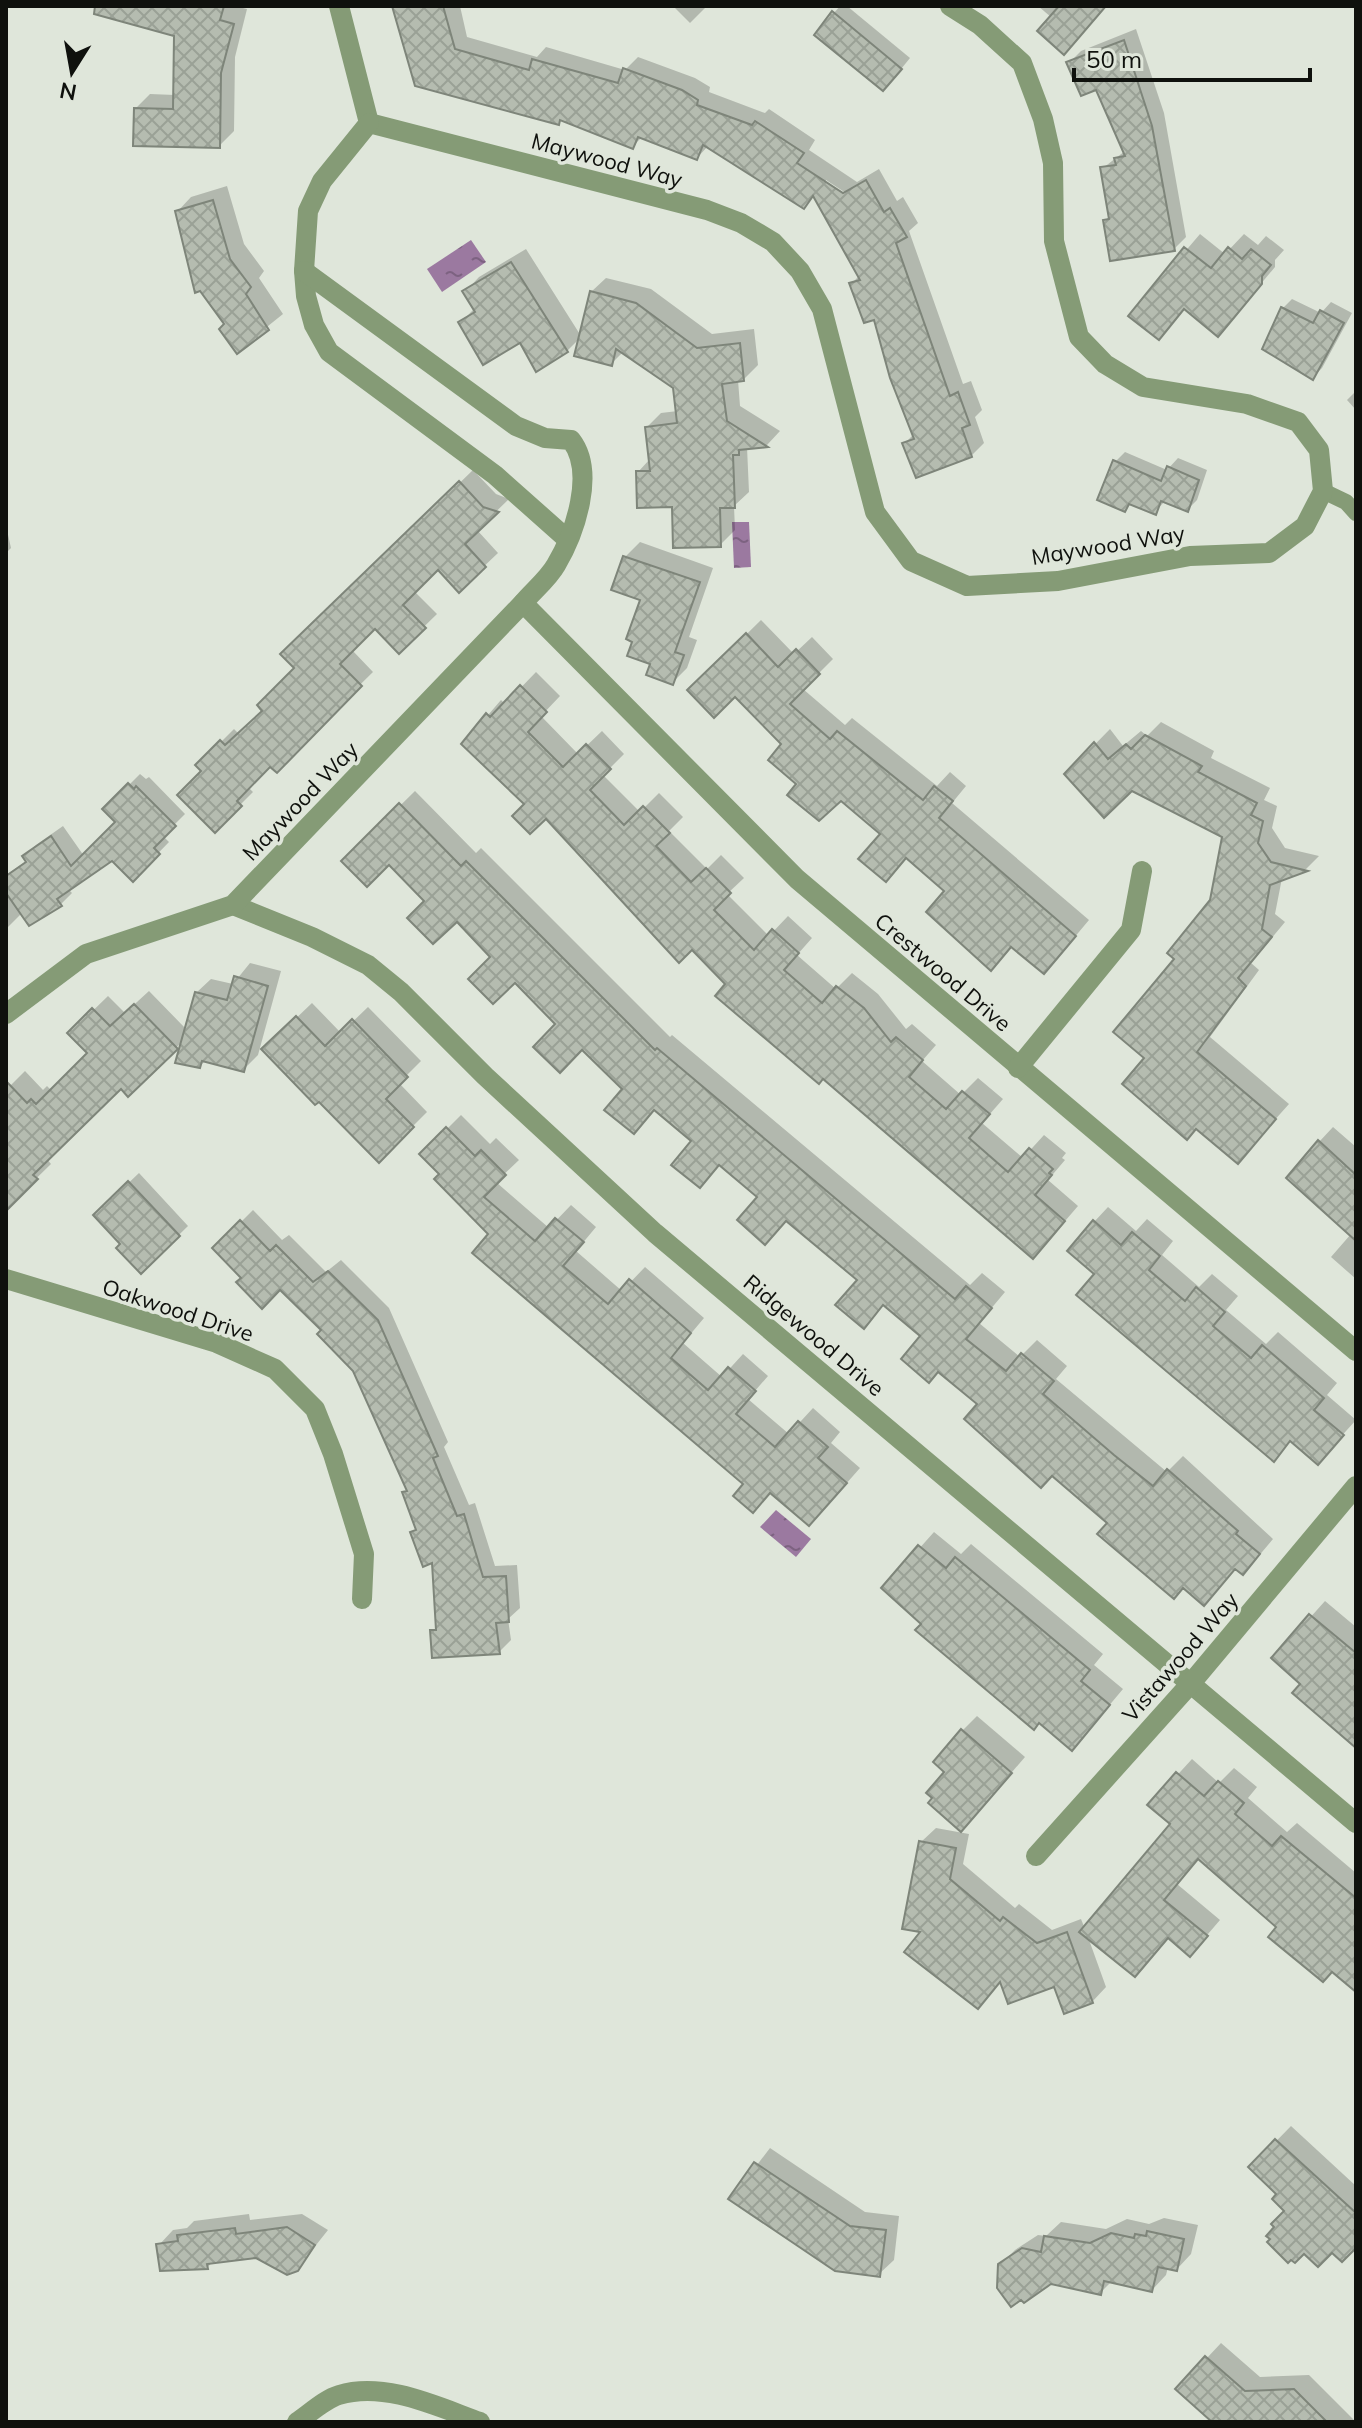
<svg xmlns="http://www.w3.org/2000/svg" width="1362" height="2428" font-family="Mulish,sans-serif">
<defs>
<pattern id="water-ripples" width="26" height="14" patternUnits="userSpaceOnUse" patternTransform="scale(2)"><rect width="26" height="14" fill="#9b79a0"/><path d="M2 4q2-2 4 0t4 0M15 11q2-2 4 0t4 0" fill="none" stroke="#7d6281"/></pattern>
<pattern id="building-cross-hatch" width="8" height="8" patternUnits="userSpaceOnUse" patternTransform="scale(2)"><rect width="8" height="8" fill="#b5bcb0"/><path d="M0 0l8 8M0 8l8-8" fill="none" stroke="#9aa196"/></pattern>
</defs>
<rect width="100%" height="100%" fill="#dfe6da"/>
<!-- water -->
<g fill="url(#water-ripples)">
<path d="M471,240L486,262L442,292L427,269Z"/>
<path d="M732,522H749L751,567L734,568Z"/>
<path d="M776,1510L811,1539L796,1557L760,1527Z"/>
</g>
<!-- shadow -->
<g fill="#0003" fill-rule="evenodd">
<path d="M127,6H235L247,9L235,57L234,131L219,146L136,108L150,94L175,95L176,34Z"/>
<path d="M393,6H460L467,37L537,57L546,47L625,70L638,57L695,78L710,87L709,92L765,113L769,109L815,140L809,150L857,182L879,169L897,201L903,197L918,223L909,231L963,384L971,381L982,410L975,417L984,443L971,456L905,443L914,434L875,317L851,284L860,275L815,195L803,207L708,146L697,158L642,137L633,146L563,119L558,123ZM826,180L852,197L850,201L826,185Z"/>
<path d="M673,6H707L690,23Z"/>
<path d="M840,6H847L910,58L893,79L816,34Z"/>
<path d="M1038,6H1106L1051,17Z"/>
<path d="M1136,29L1164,113L1186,237L1174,249L1105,221L1110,216L1103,168L1125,151L1098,88L1069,63L1081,51Z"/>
<path d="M227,186L244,244L264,271L259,278L283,314L237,351L177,212L191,197Z"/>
<path d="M1200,234L1225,254L1244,234L1258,245L1266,236L1284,250L1275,260V267L1218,335L1185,308L1159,338L1131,315Z"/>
<path d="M526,249L581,336L591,292L606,278L651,289L712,334L754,329L758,365L744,379L738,380L740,406L780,431L767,445L747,447L749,492L734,506L735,530L720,545L638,472L650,459L647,427L661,413L678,411L675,387L624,351L612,363L581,337L567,351L461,322L475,308L465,292L479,277Z"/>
<path d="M1292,299L1321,313L1331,302L1352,313L1322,368L1313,377L1283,308Z"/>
<path d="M1356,391V410L1347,400Z"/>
<path d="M1125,452L1167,470L1178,458L1207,470L1197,500L1187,510L1165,501L1155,512L1131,503L1125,509L1115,462Z"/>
<path d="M473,470L496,494L509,499L477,530L498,553L459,590L438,567L414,591L437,614L399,651L375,627L352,650L373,672L314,730L270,764L248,787L253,792L215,830L204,771L198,765L234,729L239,734L264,710L297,668L283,654Z"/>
<path d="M6,526L11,548L6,553Z"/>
<path d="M640,542L713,568L689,637L697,640L687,668L672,683L652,663L642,599L625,557Z"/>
<path d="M761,620L794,654L812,637L833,659L803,689L845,725L852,718L937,786L950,772L966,786L952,803L1089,920L1058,957L1013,946L991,968L947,890L841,798L799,784L784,744L735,694L690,690Z"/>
<path d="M536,672L560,696L541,716L578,754L602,731L624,754L603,775L640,812L659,793L683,817L669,831L707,869L721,855L744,878L727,894L769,936L788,916L812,938L797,955L836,989L852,973L878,994L906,1029L912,1024L936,1045L922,1061L961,1095L978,1078L1003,1099L982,1123L1023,1158L1044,1135L1066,1153L1062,1158L1065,1160L1048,1180L1078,1206L1047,1242L728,984L692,948L546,816L527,804L464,743L501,700L505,704Z"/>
<path d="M1161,722L1214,751L1211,758L1270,788L1264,800L1277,806L1272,828L1285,848L1319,856L1306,869L1282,878L1275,914L1285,922L1251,963L1259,970L1210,1037L1289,1104L1238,1161L1147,1058L1177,958L1212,901L1225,836L1132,789L1066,774L1110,729L1123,746L1141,731L1147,736Z"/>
<path d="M140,774L146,779L149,777L185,814L163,836L169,842L133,879L112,858L68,889L72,893L61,904L22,913L6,929V875L28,860L25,856L36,845L63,826L84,856L118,822L105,809Z"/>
<path d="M415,791L476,853L481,848L670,1037L672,1035L970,1285L982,1273L1005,1292L979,1323L1020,1357L1037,1340L1067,1366L1056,1379L1167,1472L1183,1456L1273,1539L1257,1558L1243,1572L1236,1567L1204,1603L980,1404L923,1336L885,1304L864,1326L860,1279L720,1163L700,1186L694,1140L625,1089L457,919L427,901L389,863L344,861Z"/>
<path d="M250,963L281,971L258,1055L244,1069L206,1060L200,1066L183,1041L128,1094L121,1086L47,1159L51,1164L6,1208V1090L25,1071L43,1090L47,1086L52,1091L89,1053L70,1033L108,996L125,1013L149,991L186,1029L196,993L211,979L233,984Z"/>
<path d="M312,1003L341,1033L368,1007L421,1061L399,1083L427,1112L379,1160L264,1049Z"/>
<path d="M461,1115L490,1144L496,1138L519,1160L496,1182L549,1228L571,1205L596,1227L576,1251L622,1291L645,1267L704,1318L683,1343L722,1377L743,1354L768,1376L748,1399L789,1434L813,1408L840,1432L831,1443L860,1468L823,1510L745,1484L491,1234L422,1154Z"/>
<path d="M1333,1127L1356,1147V1279L1331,1257L1351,1234L1319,1142Z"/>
<path d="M139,1173L188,1226L141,1272L123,1244L95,1215Z"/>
<path d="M1108,1207L1136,1231L1147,1219L1173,1241L1162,1255L1199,1287L1212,1274L1238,1296L1226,1310L1266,1344L1278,1332L1337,1383L1327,1395L1356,1420L1318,1462L1292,1440L1274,1459L1097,1274L1094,1222Z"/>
<path d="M253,1210L282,1240L289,1235L326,1272L341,1260L389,1308L448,1442L444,1447L469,1505L475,1503L495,1566L517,1565L520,1608L508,1619L511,1640L499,1652L433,1631L438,1626L434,1561L413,1533L417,1528L404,1493L408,1489L355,1370L324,1330L280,1288L244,1277L215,1248Z"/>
<path d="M934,1532L961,1554L971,1544L1103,1654L1094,1665L1123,1689L1086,1733L923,1624L884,1588Z"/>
<path d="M1325,1601L1356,1627V1746L1303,1683L1274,1658Z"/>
<path d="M977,1716L1025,1757L975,1815L947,1772L962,1731Z"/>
<path d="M1192,1759L1219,1783L1234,1768L1257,1787L1248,1798L1287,1832L1297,1823L1356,1873V1990L1199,1858L1177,1884L1220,1920L1190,1955L1169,1937L1135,1975L1088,1937L1106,1987L1092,2002L1056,1984L1001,1981L978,2006L924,1931L921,1842L936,1828L969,1834L963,1864L1015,1908L1019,1904L1052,1930L1081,1919L1085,1929L1172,1824L1150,1805Z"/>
<path d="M1291,2126L1356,2186V2239L1286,2211L1279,2194L1251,2167Z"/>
<path d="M770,2148L865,2212L899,2216L894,2260L879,2274L731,2199Z"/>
<path d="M249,2214L250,2220L302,2214L328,2230L297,2269L256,2256L213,2261L207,2268L159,2245L173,2230L187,2228L194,2221Z"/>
<path d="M1164,2218L1198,2225L1191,2254L1177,2269L1168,2267L1166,2275L1152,2290L1112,2281L1100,2293L1000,2265L1015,2250L1038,2235L1046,2236L1061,2222L1106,2229L1127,2219L1149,2224Z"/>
<path d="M1221,2343L1260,2377L1309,2375L1356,2422H1214L1178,2389Z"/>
</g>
<!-- building -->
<g fill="url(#building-cross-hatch)" stroke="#7e857a" stroke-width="2">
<path d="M95,6H224L220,20L234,24L221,73L220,148L133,146L134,108L173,109L174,36L94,14Z"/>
<path d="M392,6H443L455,49L529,70L532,59L618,83L623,68L682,90L698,100L697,105L752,125L755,121L804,153L797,163L843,193L866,180L884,212L890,208L907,237L896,243L950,396L958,392L970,425L962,428L972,457L916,478L902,443L914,439L890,378L874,320L864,323L849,283L860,280L813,196L804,209L703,145L697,160L638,137L633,149L560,120L559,125L415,86Z"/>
<path d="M1059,6H1106L1064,55L1037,31Z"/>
<path d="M832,11L902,69L883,91L814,35Z"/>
<path d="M1124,40L1152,126L1175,251L1110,261L1103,220L1109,219L1100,167L1116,165L1114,158L1125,156L1096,90L1081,96L1066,62Z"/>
<path d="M213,200L230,259L251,287L246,294L269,330L237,354L219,329L224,324L200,291L195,293L175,211Z"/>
<path d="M1184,247L1211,268L1228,247L1242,259L1251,249L1271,265L1262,276V284L1218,337L1184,309L1159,340L1128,316Z"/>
<path d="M511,262L568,352L536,372L520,343L483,365L458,322L475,312L462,291Z"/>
<path d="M590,291L636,303L697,348L740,343L744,381L722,384L727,421L768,447L739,450V455H733L735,508H720L721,547L673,548L672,507L637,508L636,471H650L645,427L677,423L673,388L616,349L612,366L574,356Z"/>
<path d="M1281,307L1313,323L1320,310L1344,323L1313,380L1262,349Z"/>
<path d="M1113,460L1161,481L1167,466L1199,480L1188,512L1161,501L1156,515L1129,504L1125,512L1097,500Z"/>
<path d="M459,481L483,507L499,512L465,544L486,567L459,593L438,570L403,605L426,628L399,654L375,629L340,664L362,686L277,773L270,767L237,801L242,806L215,833L177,795L201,771L195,765L220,740L225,745L262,711L257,705L294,668L280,654Z"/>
<path d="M623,556L700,582L675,652L684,655L673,685L646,675L650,664L627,656L632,642L626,639L640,600L611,590Z"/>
<path d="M746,633L778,667L796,649L820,674L790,704L830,739L837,731L923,800L934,786L953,801L939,818L1076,936L1044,974L1011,947L991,971L926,912L944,891L906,858L886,882L858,859L880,834L841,801L819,821L787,795L796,784L768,760L781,744L735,697L714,718L687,690Z"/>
<path d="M520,685L547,712L528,732L563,767L586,744L611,769L590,790L624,825L643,806L670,833L656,846L691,882L706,868L731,893L714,910L754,950L772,929L799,953L784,970L822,1003L836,986L864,1008L891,1042L896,1037L923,1060L909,1077L946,1109L962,1091L990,1114L969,1138L1008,1172L1029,1148L1053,1169L1049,1173L1052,1175L1035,1195L1065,1221L1033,1259L823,1079L819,1084L715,996L725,984L692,950L679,963L546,819L530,834L512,816L524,804L461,744L486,713L490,717Z"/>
<path d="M1145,735L1202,766L1198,772L1257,803L1251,815L1263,821L1258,843L1271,862L1308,871L1270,885L1262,929L1272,937L1238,978L1246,986L1197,1052L1276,1119L1238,1164L1196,1129L1187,1140L1122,1084L1144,1058L1113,1032L1174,959L1167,953L1210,900L1222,837L1132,791L1104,818L1064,774L1094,742L1108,759L1126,744L1131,749Z"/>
<path d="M128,783L134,789L136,786L176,826L154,848L160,854L133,882L112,861L57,899L62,906L29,926L6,893V876L26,862L22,856L51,836L71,866L115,822L102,809Z"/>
<path d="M399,803L461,866L466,861L655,1050L657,1048L955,1299L966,1286L992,1308L966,1339L1006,1371L1021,1353L1054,1381L1043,1394L1114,1455L1153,1486L1167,1469L1238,1531L1236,1534L1260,1554L1243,1575L1235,1569L1204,1606L1183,1588L1174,1599L1097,1534L1107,1523L1052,1476L1041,1488L964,1419L977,1404L938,1372L929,1383L901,1359L920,1336L883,1305L864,1329L835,1305L857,1280L786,1221L765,1245L737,1220L757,1197L719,1165L700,1188L671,1165L691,1141L654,1110L634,1134L604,1110L622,1089L582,1050L560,1073L533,1047L555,1024L515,983L493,1004L468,979L490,957L457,922L433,944L407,918L424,901L389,865L367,887L341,861Z"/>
<path d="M234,976L268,986L244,1072L202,1061L200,1068L175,1063L195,992L227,1000Z"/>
<path d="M134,1004L178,1049L128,1097L121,1089L33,1175L38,1179L6,1211V1081L27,1103L31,1099L36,1104L87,1053L67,1033L92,1008L110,1026Z"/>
<path d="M296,1016L325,1046L352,1019L408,1077L386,1099L414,1127L379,1163L319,1102L315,1105L261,1049Z"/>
<path d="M446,1127L475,1156L481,1150L506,1175L484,1197L535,1241L555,1218L584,1242L563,1266L608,1304L629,1279L691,1333L671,1358L708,1390L728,1367L756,1391L736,1414L775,1447L798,1421L828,1447L818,1458L847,1483L809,1526L770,1493L753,1513L733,1496L743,1484L472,1253L488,1234L434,1179L439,1174L419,1154Z"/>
<path d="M1318,1140L1356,1175V1241L1286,1178Z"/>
<path d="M128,1181L180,1236L141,1274L116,1248L120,1244L93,1215Z"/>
<path d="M240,1220L270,1251L276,1245L313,1282L328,1271L378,1320L438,1456L433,1458L457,1516L464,1514L483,1577L506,1576L509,1622L496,1623L500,1654L432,1658L430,1630H436L432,1563L423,1567L410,1532L416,1530L402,1492L407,1491L353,1371L317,1334L321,1330L280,1290L262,1309L236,1282L241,1278L212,1248Z"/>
<path d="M1093,1220L1121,1245L1132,1232L1160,1256L1149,1270L1185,1301L1196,1287L1225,1312L1213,1326L1251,1358L1262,1345L1324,1398L1314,1410L1344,1435L1318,1465L1290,1441L1274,1462L1076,1295L1094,1274L1067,1251Z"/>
<path d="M918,1545L946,1568L955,1557L1090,1670L1081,1681L1110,1705L1072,1751L1039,1723L1034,1730L915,1630L921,1624L881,1588Z"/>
<path d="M1309,1614L1356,1653V1748L1292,1693L1300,1684L1271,1658Z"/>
<path d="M961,1729L1012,1773L961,1832L928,1803L932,1798L926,1793L944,1772L933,1762Z"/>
<path d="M1176,1772L1204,1796L1218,1781L1244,1803L1235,1814L1272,1846L1281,1836L1356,1898V1992L1332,1972L1323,1982L1268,1937L1276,1927L1198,1859L1164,1900L1208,1936L1190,1957L1168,1938L1135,1977L1079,1932L1170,1824L1147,1805Z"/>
<path d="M919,1841L956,1848L950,1879L1000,1921L1003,1917L1037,1943L1067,1932L1093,2003L1064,2014L1054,1987L1008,2004L1000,1982L978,2009L904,1952L920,1932L902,1929Z"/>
<path d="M1275,2139L1356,2213V2248L1342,2262L1332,2253L1318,2267L1304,2254L1295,2263L1291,2260L1288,2263L1267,2242L1270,2239L1266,2236L1274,2227L1271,2224L1284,2211L1272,2199L1276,2194L1248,2167Z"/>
<path d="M754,2162L850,2226L886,2230L880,2277L835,2271L728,2199Z"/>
<path d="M287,2227L315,2245L298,2271L287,2275L256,2258L207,2264L208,2269L160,2271L156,2244L178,2241L177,2235L235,2228L236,2234Z"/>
<path d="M1147,2231L1184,2239L1177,2271L1158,2267L1152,2292L1104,2281L1101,2295L1051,2284L1024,2303L1021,2300L1011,2307L997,2288L998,2264L1022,2248L1041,2252L1044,2236L1090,2243L1111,2233L1134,2238L1135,2234L1146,2236Z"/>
<path d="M1205,2356L1245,2391L1294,2389L1327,2422H1212L1175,2389Z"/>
</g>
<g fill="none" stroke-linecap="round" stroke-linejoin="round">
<!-- lane -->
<path stroke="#859b76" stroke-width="16" d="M1323,491L1346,502L1356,513"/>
<!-- street -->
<g stroke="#859b76" stroke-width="20">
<path d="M339,6L369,123L707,210L741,223L773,242L800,271L822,309L875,512L911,561L967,586L1058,581L1190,556L1269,553L1305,526L1323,491L1319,450L1298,422L1247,404L1143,387L1105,364L1079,337L1054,241L1053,163L1043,119L1022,63L980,25L950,6"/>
<path d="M369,123L322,181L308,211L304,271L306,296L314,325L329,352L495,475L567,539"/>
<path d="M523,603L797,879L1356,1351"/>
<path d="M233,905L312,937L368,965L401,992L485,1076L655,1233L1356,1823"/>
<path d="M6,1014L86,954L233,905L523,603C533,591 548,579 556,565C575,533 596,472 571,440L545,438L516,426L304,271"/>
<path d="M1018,1068L1131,930L1142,871"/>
<path d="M6,1279L217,1343L275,1369L315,1409L333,1454L364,1554L362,1599"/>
<path d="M1036,1856L1192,1682L1356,1486"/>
<path d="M297,2422C309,2414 325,2399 339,2395C385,2381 438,2407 480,2422"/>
</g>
</g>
<g text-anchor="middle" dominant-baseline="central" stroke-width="7" stroke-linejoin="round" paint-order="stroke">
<!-- street labels -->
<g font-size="22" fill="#0f110d" stroke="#dfe6da">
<text transform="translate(607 160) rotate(15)">Maywood Way</text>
<text transform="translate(1108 545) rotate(-9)">Maywood Way</text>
<text transform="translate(300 801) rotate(-46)">Maywood Way</text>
<text transform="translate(943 972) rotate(40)">Crestwood Drive</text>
<text transform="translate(178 1310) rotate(18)">Oakwood Drive</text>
<text transform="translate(814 1335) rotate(40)">Ridgewood Drive</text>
<text transform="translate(1180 1657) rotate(-49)">Vistawood Way</text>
</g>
</g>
<!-- border -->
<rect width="1362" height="2428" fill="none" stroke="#0f110d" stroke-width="16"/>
<!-- north arrow -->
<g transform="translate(72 72) rotate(191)" stroke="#dfe6da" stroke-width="6" paint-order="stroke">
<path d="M0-6L14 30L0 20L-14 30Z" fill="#0f110d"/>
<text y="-12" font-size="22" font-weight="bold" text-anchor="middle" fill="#0f110d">N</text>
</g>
<!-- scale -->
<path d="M1074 68v12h236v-12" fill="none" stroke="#0f110d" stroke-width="4"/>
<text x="1086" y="68" font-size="24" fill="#0f110d" stroke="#dfe6da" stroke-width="6" paint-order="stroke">50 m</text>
</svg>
